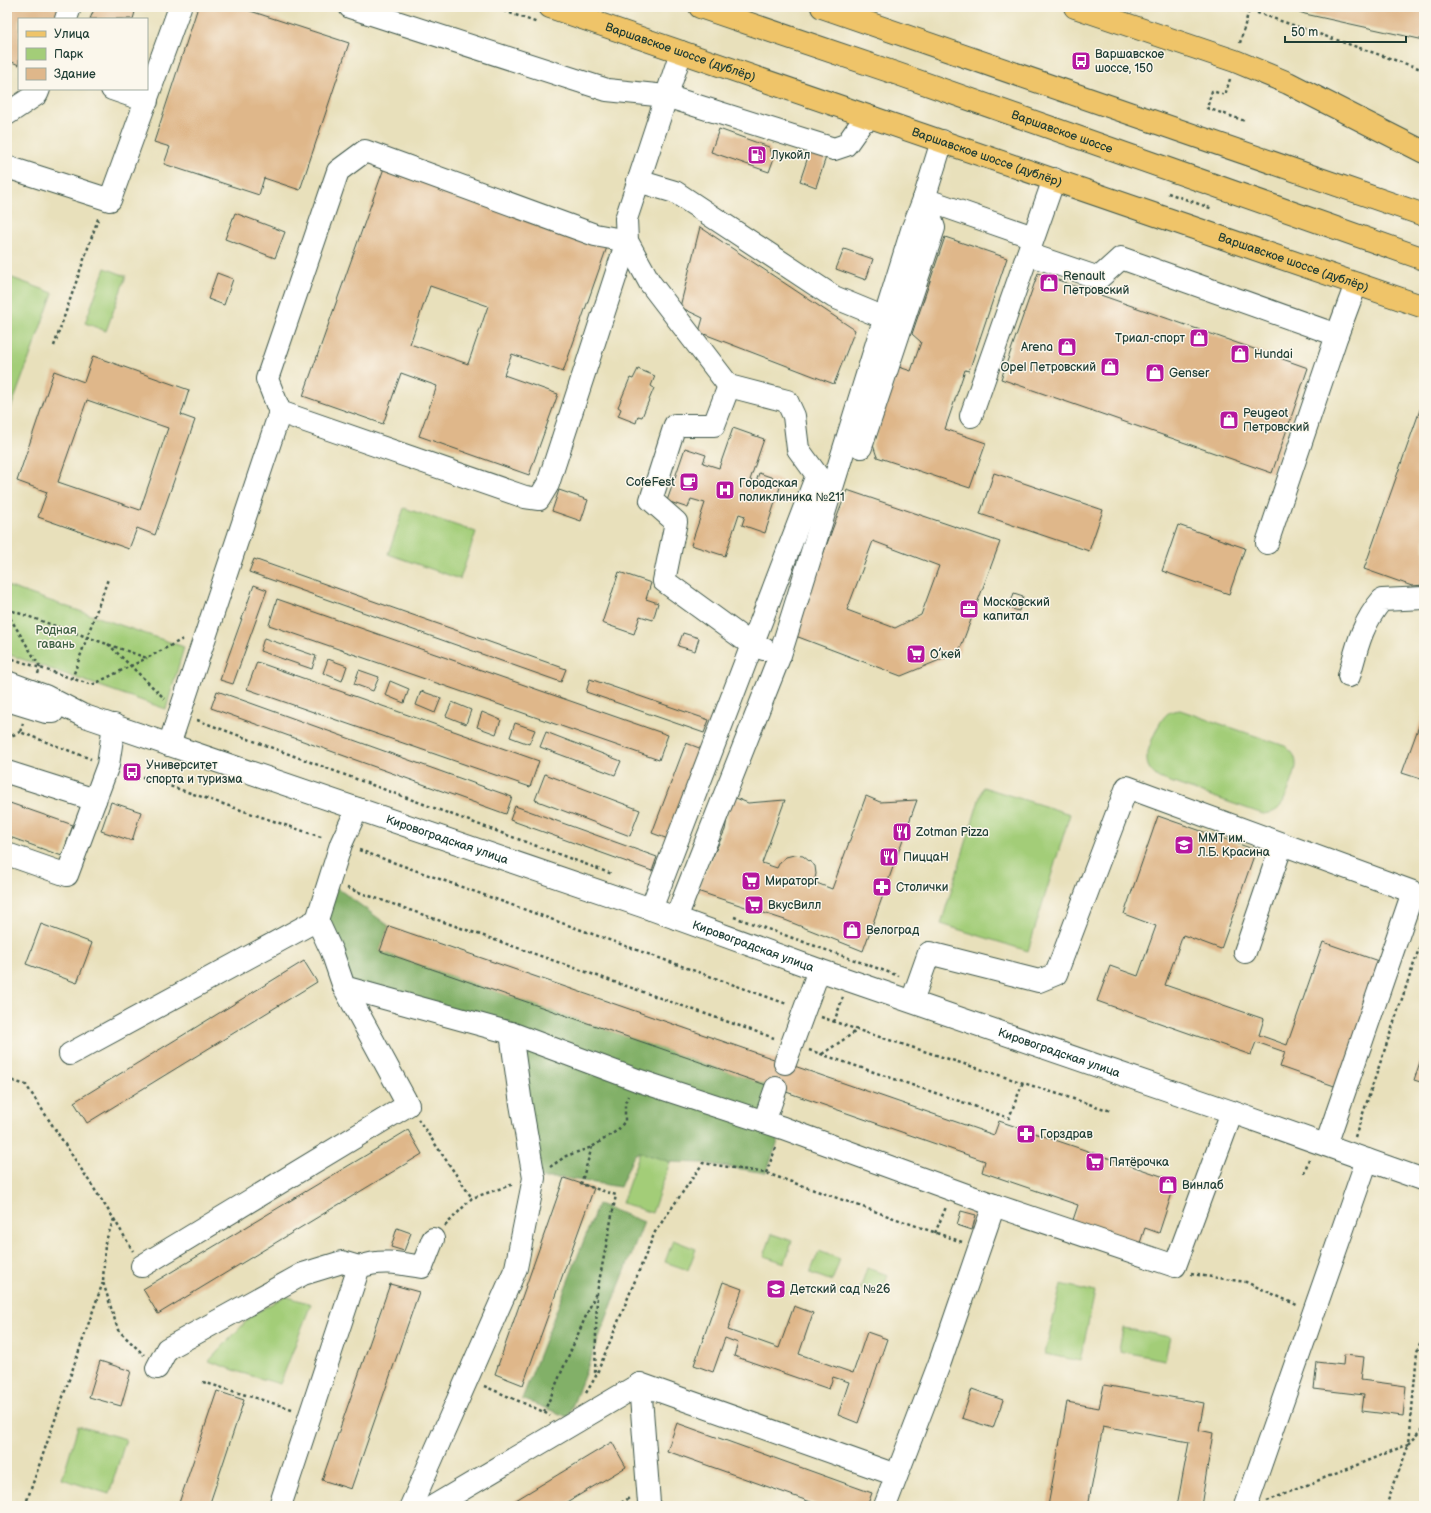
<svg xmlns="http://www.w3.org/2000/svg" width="1431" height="1513" font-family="'Balsamiq Sans',sans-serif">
<rect width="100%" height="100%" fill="#fbf7ec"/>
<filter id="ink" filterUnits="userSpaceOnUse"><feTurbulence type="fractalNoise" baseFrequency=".025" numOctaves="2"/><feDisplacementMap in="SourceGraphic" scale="8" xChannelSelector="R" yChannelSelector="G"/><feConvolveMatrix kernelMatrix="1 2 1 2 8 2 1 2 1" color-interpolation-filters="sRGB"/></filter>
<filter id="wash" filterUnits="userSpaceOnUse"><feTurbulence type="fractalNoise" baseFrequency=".012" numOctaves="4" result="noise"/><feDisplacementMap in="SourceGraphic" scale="16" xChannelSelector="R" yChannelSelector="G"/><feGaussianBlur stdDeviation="0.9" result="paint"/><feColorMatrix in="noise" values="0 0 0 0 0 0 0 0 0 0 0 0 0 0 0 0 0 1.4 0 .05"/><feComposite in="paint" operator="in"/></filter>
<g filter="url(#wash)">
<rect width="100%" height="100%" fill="#e8e0bb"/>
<!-- green -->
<g fill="#a3cd78" stroke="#618556">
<path d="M105,268L126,276L106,331L85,323Z"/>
<path d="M7,276L53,293L7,419Z"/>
<path d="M404,508L476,532L460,579L388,554Z"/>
<path d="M7,586L184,647L166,709L7,654Z"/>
<path d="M1180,710L1285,746C1291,751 1296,755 1296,764C1297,772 1284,804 1278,809C1273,813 1269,813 1263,814L1159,778C1153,774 1147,768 1147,760C1146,751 1159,721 1166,715C1170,711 1175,711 1180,710Z"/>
<path d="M983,787L1070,814L1028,951L941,924Z"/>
<path d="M640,1152L670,1162L652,1213L622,1203Z"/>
<path d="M772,1234L792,1241L785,1263L764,1256Z"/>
<path d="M673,1240L696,1249L688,1270L665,1262Z"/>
<path d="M819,1251L840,1259L832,1281L810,1273Z"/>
<path d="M867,1268L888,1275L881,1296L860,1289Z"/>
<path d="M1061,1284L1095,1292L1080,1361L1045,1354Z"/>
<path d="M285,1296L311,1304L280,1384L242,1373L209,1361L252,1315Z"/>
<path d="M1123,1328L1170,1337L1165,1360L1119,1351Z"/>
<path d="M78,1426L126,1439L109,1494L62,1479Z"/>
</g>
<!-- forest -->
<g fill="#82b068" stroke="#50764e">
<path d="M329,882L389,926L380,951L776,1088L764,1122L783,1128L766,1173L703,1163L670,1162L640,1152L634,1155L620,1187L564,1178H534L511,1033L344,987L317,920Z"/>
<path d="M598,1204L644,1222L568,1417L522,1399Z"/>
</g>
<g id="blocks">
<!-- building -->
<g fill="#dfb78a" fill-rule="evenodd">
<path d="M12,7H62L58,19H19V65L7,60V22Z"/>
<path d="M95,7H133L131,11L135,12L133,19H90Z"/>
<path d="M198,7H238L349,43L300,190L264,178L259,195L164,164L170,147L154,142Z"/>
<path d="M1285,7H1424V40L1305,14Z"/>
<path d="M719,129L769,147L774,158L769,172L711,152Z"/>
<path d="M811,148L827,154L816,187L800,181Z"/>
<path d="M384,168L607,247L563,372L512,354L504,375L558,394L529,475L419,436L437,386L401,373L383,424L303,396ZM430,286L488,306L468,364L410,344Z"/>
<path d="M235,213L285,232L275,258L225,239Z"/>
<path d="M700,227L855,330L834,384L699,332L703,318L680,307Z"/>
<path d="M945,237L1007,258L969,371L965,370L945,429L986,443L970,488L877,457L873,445L899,367L911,371L921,342L912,334Z"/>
<path d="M844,249L873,259L866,280L836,269Z"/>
<path d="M217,273L233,279L224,305L208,299Z"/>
<path d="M1038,273L1308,368L1272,473L1001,379Z"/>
<path d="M93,356L189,390L181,415L195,420L155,535L137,528L129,549L38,517L47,492L17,481L54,371L84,382ZM87,400L168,428L140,510L58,482Z"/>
<path d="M638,369L655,376L651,386L654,388L642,417L638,416L636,423L618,416L621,409L618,407L630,378L633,379Z"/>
<path d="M1421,407L1424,408V585L1412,586L1364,569Z"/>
<path d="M733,428L764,439L750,480L756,482L759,473L782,481L765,533L742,525L745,516L739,514L725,556L691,545L705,503L691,499L688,508L667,501L685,448L706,455L703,463L719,468Z"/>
<path d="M994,473L1103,510L1089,551L980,514Z"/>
<path d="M559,490L588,500L581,521L552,511Z"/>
<path d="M847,490L1000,542L959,652L901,676L793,635ZM873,541L939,566L921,615L895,628L847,610Z"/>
<path d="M1178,525L1245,548L1229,594L1162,571Z"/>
<path d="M254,559L566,669L561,682L249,572Z"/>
<path d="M619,572L651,583L646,599L658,603L653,620L640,616L634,634L602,623Z"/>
<path d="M254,585L267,590L233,684L220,680Z"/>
<path d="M1014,593L1023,596L1019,611L1009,608Z"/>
<path d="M277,599L668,735L659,760L269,625Z"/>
<path d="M683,633L699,638L695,651L678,646Z"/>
<path d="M264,638L316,656L312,669L260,651Z"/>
<path d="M328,659L347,666L342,681L323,673Z"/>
<path d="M257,662L539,761L530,787L247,689Z"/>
<path d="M359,670L379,677L373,691L354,684Z"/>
<path d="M590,679L709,720L704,733L586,692Z"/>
<path d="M390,681L409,689L404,703L385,695Z"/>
<path d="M217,691L512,797L506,814L211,708Z"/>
<path d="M421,691L441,698L435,713L416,705Z"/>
<path d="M452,702L471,710L466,724L446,716Z"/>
<path d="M482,712L501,720L496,734L477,727Z"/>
<path d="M1424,712V780L1402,773Z"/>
<path d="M515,723L535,730L529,744L510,737Z"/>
<path d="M546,732L621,761L615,775L540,747Z"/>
<path d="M686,743L702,749L668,839L652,833Z"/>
<path d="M545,774L640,810L630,836L535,800Z"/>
<path d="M731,796L748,803L785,800L762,863L777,868L780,862L786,857L794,855L803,856L815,866L816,874L814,882L832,889L866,796L880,802L917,800L863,951L785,920L697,891L725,830Z"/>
<path d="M7,802L73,825L62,856L7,836Z"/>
<path d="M111,802L141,812L132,841L101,831Z"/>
<path d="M515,806L657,857L652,871L510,820Z"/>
<path d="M1158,816L1256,850L1221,949L1183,935L1165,985L1264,1019L1259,1035L1287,1045L1323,942L1387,964L1343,1089L1280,1067L1285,1052L1256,1042L1251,1055L1097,1001L1110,966L1138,976L1156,926L1124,914Z"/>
<path d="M41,924L92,943L77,983L26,964Z"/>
<path d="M389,926L994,1135L999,1121L1176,1181L1159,1233L1145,1228L1138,1249L1071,1226L1078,1205L982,1172L985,1161L380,951Z"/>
<path d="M304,961L317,982L87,1123L74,1102Z"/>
<path d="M1424,1050V1083L1414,1080Z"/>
<path d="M408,1130L422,1154L158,1314L143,1289Z"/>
<path d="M564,1178L594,1188L523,1385L495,1374Z"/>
<path d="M961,1211L976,1215L972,1230L957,1225Z"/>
<path d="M397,1228L411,1233L404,1251L391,1247Z"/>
<path d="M723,1282L742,1289L728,1330L779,1348L794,1306L813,1313L799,1354L853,1373L867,1332L887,1339L858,1423L838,1415L849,1382L833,1377L829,1389L734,1356L738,1343L725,1338L713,1372L694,1365Z"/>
<path d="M390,1284L419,1292L351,1489L322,1480Z"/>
<path d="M1344,1355L1364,1357L1361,1380L1406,1386L1403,1416L1362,1411L1364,1395L1314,1389L1317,1362L1343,1365Z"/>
<path d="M100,1361L131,1371L121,1406L89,1397Z"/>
<path d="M1104,1385L1204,1403L1199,1430L1213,1433L1201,1506H1177L1189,1442L1103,1426L1088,1506H1048L1067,1402L1099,1408Z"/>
<path d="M972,1389L1003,1400L993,1428L962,1418Z"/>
<path d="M217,1391L244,1400L209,1506H178Z"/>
<path d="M677,1423L872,1493L867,1506H822L667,1451Z"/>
<path d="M612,1442L626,1467L561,1506H506Z"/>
</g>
</g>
</g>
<g filter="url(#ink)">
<use href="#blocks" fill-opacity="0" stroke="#3d5548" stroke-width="1"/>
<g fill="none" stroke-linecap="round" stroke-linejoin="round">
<!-- minor casing -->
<g stroke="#3d5548" stroke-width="24">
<g id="minor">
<path d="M350,7L607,90L666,96L834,149L846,145L863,121L873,118"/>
<path d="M66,19L70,7"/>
<path d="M112,89L147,101"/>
<path d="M7,114L37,94L39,89"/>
<path d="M7,167L110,200L180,7"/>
<path d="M638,181L675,192L834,297L885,318"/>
<path d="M924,199L1033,237"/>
<path d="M1028,254L1099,278L1121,258L1337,335"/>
<path d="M729,386L714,425H675L651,500L676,522L664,581L752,645L764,649"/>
<path d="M971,416L1054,179"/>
<path d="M861,447L934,228L924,199"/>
<path d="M1267,543L1337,335L1356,284"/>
<path d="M1349,676C1357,647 1362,623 1382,600L1424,598"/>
<path id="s1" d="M7,682L45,696L82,715L651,909L819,970L1232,1112L1424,1180"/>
<path d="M7,700L46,712H53"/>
<path d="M169,745L280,412L525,497L539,499L548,484L627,241L595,235L365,151L338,171L267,379L280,412"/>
<path d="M7,772L95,800"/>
<path d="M357,809L341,844L317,920L332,952L344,987L511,1033L637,1080L783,1128L994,1205"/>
<path d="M7,854L67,875L108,765L114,725"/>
<path d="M651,909L817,475L798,449L794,416L787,401L729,386L650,283L627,241L626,219L681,52"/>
<path d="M676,918L780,655L912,230L924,199L942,141"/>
<path d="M1245,952L1282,844"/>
<path d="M912,1001L929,953L1039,981L1056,974L1127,787L1413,892L1326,1145"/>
<path d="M70,1054L317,920"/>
<path d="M785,1063L819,970"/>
<path d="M764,1122L776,1088"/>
<path d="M142,1266L408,1105L344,987"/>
<path d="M157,1368L167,1349L303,1274L342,1262L359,1267"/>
<path d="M640,1384L649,1503"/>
<path d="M280,1506L359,1267C381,1259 399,1263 422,1267L433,1239"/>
<path d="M411,1506L516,1268L534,1178L521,1104L511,1033"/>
<path d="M434,1506L640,1384L896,1475"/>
<path d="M885,1506L940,1362L994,1205L1175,1266L1232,1112"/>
<path d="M1246,1506L1367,1160"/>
</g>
</g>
<!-- major casing -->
<g stroke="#3d5548" stroke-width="24">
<g id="major">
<path id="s2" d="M550,7L1424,307"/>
<path id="s3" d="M700,7L898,74L1424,259"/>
<path d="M822,7L1424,215"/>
<path d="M1075,7L1235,61L1288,83L1424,152"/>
</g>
</g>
<!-- path -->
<g stroke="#3d5548" stroke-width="2.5" stroke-dasharray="3 3" stroke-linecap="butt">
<path d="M493,7L538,23"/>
<path d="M1240,7L1424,70"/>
<path d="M1240,43L1249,10"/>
<path d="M1230,79L1225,95L1212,91L1207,108L1245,121"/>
<path d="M1168,193L1213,209"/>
<path d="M54,346L99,216"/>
<path d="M7,609L147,658L185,638"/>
<path d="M7,613L40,667"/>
<path d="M108,644L165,699"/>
<path d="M7,657L92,685L147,658"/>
<path d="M38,674L40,667"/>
<path d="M72,679L108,579"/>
<path d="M197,720L612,874"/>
<path d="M23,723L20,732L91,759"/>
<path d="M7,738L20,732"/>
<path d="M125,771L324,838"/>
<path d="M359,850L787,1004"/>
<path d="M347,888L774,1038"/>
<path d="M734,917L899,976"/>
<path d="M821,1017L858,1030L1111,1111"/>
<path d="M834,1022L843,997"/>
<path d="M809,1050L1009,1118L1023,1082"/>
<path d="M822,1054L858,1030"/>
<path d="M7,1079L26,1085L114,1219L105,1243L103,1282L118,1330L144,1355"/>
<path d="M418,1119L472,1198"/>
<path d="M1355,1137L1424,934"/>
<path d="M592,1147L581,1184L616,1195L597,1292L595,1375"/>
<path d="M550,1167L566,1156L592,1147L618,1130L625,1121V1103L628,1096"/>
<path d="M766,1173L777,1145"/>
<path d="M1304,1173L1309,1159"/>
<path d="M114,1219L133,1251"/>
<path d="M445,1226L472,1198L514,1184"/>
<path d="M935,1233L946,1207"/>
<path d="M1191,1274L1246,1282L1297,1305"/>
<path d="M203,1382L292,1409"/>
<path d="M484,1386L544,1412L550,1416"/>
<path d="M586,1393L595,1378L655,1232L703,1163L766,1173L962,1242"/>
<path d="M544,1412L596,1293"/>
<path d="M1267,1501L1409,1444L1417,1352L1424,1332"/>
<path d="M25,1506L103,1282"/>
<path d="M616,1506L631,1497"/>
<path d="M1386,1506L1409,1444L1424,1428"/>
</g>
<!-- minor -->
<use href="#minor" stroke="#fff" stroke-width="22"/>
<!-- major -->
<use href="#major" stroke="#efc469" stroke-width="22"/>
</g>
</g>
<!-- icons -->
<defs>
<g id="bus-square" transform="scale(1)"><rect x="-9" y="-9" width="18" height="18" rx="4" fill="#b5179e" stroke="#fbf7ec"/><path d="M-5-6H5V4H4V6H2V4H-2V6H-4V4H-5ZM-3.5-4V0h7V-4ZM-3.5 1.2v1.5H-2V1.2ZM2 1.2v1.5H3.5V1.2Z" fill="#fff"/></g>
<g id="fuel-square" transform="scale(1)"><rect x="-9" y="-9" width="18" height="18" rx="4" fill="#b5179e" stroke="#fbf7ec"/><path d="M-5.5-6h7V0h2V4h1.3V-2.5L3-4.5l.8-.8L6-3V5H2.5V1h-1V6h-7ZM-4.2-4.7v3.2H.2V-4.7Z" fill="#fff"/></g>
<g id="shop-square" transform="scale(1)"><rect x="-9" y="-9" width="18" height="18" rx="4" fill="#b5179e" stroke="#fbf7ec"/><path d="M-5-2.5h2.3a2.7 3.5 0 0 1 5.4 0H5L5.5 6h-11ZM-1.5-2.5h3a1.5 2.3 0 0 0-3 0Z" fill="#fff"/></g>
<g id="cafe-square" transform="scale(1)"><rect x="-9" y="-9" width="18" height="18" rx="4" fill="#b5179e" stroke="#fbf7ec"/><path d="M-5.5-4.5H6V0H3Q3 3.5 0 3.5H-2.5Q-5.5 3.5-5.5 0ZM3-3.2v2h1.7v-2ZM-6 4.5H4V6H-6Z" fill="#fff"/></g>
<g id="hospital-square" transform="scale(1)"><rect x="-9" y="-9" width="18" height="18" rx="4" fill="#b5179e" stroke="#fbf7ec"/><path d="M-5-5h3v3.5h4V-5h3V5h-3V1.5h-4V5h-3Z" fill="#fff"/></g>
<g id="office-square" transform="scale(1)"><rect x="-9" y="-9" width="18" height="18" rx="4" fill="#b5179e" stroke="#fbf7ec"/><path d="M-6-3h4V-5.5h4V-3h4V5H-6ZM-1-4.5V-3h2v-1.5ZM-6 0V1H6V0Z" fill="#fff"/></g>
<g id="supermarket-square" transform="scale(1)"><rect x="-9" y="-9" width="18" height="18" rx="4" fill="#b5179e" stroke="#fbf7ec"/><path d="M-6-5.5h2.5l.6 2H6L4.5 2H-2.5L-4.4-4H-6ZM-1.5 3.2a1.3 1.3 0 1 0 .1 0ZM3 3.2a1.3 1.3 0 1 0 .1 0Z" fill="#fff"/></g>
<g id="restaurant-square" transform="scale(1)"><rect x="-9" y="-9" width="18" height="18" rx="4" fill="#b5179e" stroke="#fbf7ec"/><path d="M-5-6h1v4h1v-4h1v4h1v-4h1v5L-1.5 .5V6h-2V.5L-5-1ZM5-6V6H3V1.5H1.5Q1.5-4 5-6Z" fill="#fff"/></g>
<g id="university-square" transform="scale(1)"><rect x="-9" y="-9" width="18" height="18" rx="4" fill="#b5179e" stroke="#fbf7ec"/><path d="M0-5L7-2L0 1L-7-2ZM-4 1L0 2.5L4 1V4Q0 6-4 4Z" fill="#fff"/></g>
<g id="pharmacy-square" transform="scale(1)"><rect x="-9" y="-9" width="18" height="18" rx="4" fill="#b5179e" stroke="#fbf7ec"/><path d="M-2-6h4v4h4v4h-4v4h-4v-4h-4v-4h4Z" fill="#fff"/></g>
<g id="school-square" transform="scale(1)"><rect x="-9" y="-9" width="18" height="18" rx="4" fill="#b5179e" stroke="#fbf7ec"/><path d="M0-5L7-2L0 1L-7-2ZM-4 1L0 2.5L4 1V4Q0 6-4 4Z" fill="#fff"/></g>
</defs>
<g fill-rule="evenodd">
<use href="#bus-square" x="1081" y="61"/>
<use href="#fuel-square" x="757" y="155"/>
<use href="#shop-square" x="1049" y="283"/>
<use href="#shop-square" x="1199" y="338"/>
<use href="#shop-square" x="1067" y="347"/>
<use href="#shop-square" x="1240" y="354"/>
<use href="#shop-square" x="1110" y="367"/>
<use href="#shop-square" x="1155" y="373"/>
<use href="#shop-square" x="1229" y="420"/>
<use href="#cafe-square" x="689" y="482"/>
<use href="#hospital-square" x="725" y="490"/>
<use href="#office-square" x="969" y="609"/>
<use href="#supermarket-square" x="916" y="654"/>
<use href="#bus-square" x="132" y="772"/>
<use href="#restaurant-square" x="902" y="832"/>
<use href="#university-square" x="1184" y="845"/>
<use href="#restaurant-square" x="889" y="857"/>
<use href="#supermarket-square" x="751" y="881"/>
<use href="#pharmacy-square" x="882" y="887"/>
<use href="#supermarket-square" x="754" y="905"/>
<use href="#shop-square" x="852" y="930"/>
<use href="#pharmacy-square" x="1026" y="1134"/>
<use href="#supermarket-square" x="1095" y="1162"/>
<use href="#shop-square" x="1168" y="1185"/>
<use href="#school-square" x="776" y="1289"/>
</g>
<g text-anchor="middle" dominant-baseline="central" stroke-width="3" stroke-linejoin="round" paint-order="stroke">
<!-- street labels -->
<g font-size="12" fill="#1f3d34" stroke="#fbf7ec">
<text stroke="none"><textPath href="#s2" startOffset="138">Варшавское шоссе (дублёр)</textPath></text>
<text stroke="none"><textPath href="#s3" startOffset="383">Варшавское шоссе</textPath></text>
<text stroke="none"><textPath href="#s2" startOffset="462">Варшавское шоссе (дублёр)</textPath></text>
<text stroke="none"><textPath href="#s2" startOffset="786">Варшавское шоссе (дублёр)</textPath></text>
<text stroke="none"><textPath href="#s1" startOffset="468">Кировоградская улица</textPath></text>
<text stroke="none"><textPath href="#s1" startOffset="792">Кировоградская улица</textPath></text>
<text stroke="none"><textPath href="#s1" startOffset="1116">Кировоградская улица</textPath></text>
</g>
<!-- poi labels -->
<g font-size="12" fill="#1f3d34" stroke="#fbf7ec" text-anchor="start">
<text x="1095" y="54">Варшавское<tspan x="1095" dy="14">шоссе, 150</tspan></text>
<text x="771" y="155">Лукойл</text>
<text x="1063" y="276">Renault<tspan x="1063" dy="14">Петровский</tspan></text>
<text x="1185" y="338" text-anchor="end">Триал-спорт</text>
<text x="1053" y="347" text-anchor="end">Arena</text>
<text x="1254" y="354">Hundai</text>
<text x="1096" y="367" text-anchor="end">Opel Петровский</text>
<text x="1169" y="373">Genser</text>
<text x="1243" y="413">Peugeot<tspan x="1243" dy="14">Петровский</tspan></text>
<text x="675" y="482" text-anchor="end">CofeFest</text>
<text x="739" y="483">Городская<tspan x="739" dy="14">поликлиника №211</tspan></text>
<text x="983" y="602">Московский<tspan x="983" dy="14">капитал</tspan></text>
<text x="930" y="654">О’кей</text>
<text x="146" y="765">Университет<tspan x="146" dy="14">спорта и туризма</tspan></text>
<text x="916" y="832">Zotman Pizza</text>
<text x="1198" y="838">ММТ им.<tspan x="1198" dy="14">Л.Б. Красина</tspan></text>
<text x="903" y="857">ПиццаН</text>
<text x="765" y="881">Мираторг</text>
<text x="896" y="887">Столички</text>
<text x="768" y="905">ВкусВилл</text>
<text x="866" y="930">Велоград</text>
<text x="1040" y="1134">Горздрав</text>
<text x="1109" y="1162">Пятёрочка</text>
<text x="1182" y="1185">Винлаб</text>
<text x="790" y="1289">Детский сад №26</text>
</g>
<!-- park labels -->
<g font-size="12" fill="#406145" stroke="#fbf7ec">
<text x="56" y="630">Родная<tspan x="56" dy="14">гавань</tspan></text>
</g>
</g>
<!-- margin -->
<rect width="1431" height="1513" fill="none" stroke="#fbf7ec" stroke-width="24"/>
<!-- legend -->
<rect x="18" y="18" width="130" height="72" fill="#fbf7ec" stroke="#a3ada2"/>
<rect x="26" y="31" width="20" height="6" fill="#efc469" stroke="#a3ada2"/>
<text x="54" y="38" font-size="12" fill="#1f3d34">Улица</text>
<rect x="26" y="48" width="20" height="12" fill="#a3cd78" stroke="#a3ada2"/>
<text x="54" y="58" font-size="12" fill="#1f3d34">Парк</text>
<rect x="26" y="68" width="20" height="12" fill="#dfb78a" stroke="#a3ada2"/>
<text x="54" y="78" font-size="12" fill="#1f3d34">Здание</text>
<!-- scale -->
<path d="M1285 36v6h121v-6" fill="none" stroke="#1f3d34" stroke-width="2"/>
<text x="1291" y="36" font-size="12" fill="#1f3d34" stroke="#fbf7ec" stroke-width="3" paint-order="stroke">50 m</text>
</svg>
